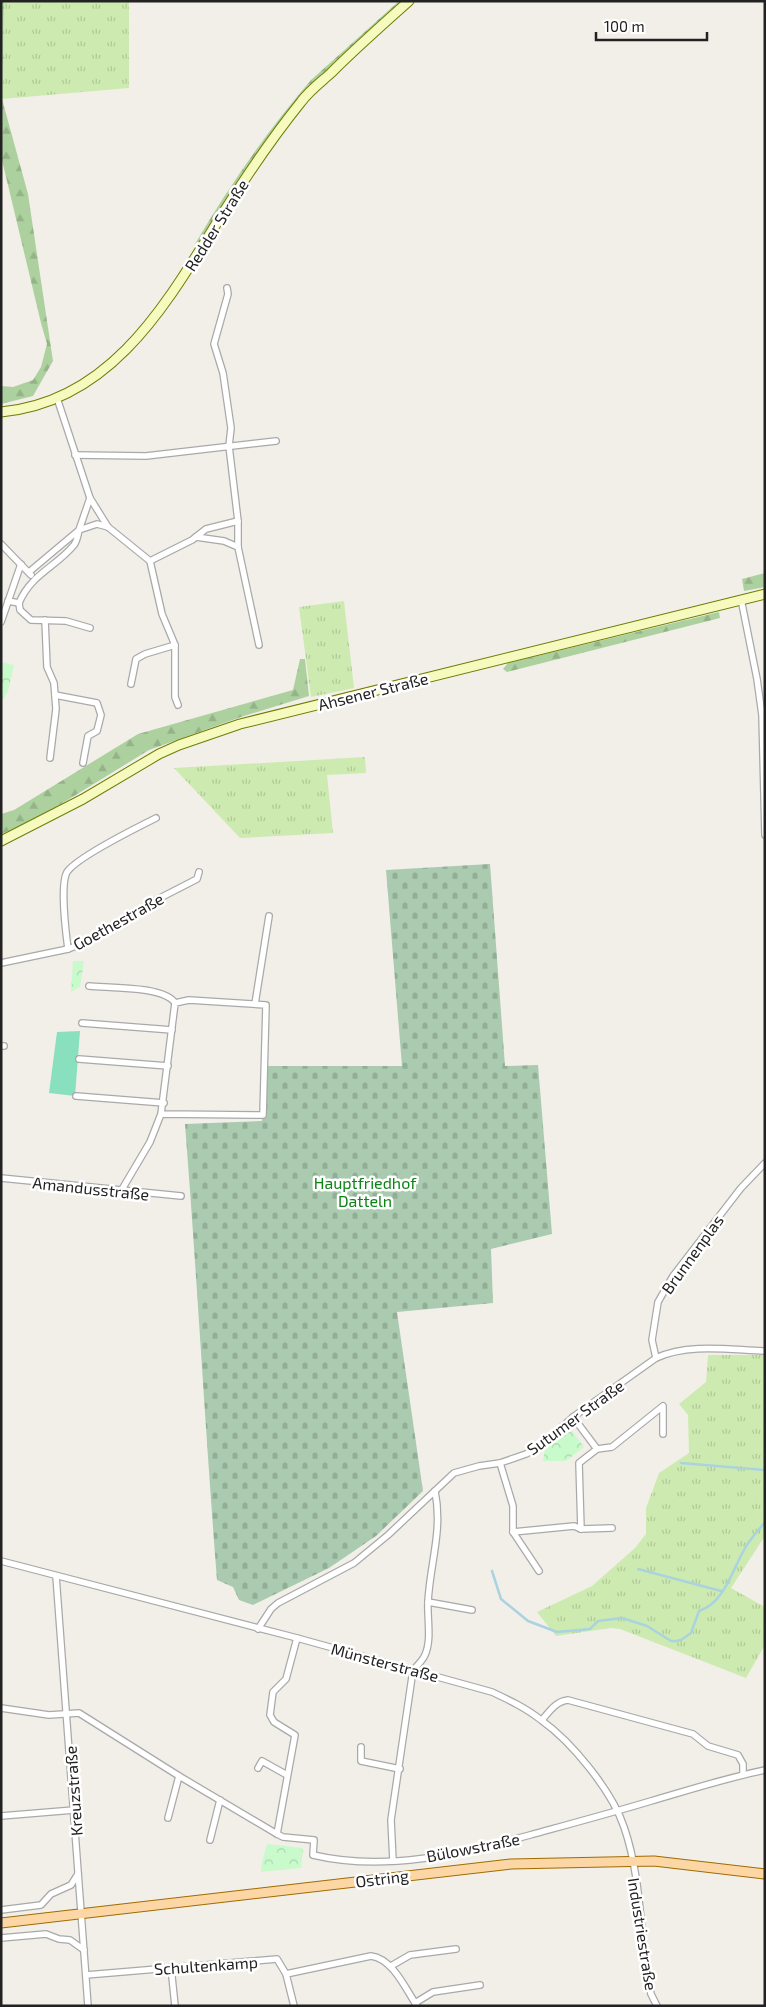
<svg xmlns="http://www.w3.org/2000/svg" width="766" height="2007" font-family="'Exo 2',sans-serif">
<defs>
<pattern id="grass-tufts" width="24" height="20" patternUnits="userSpaceOnUse" patternTransform="scale(1.25)"><rect width="24" height="20" fill="#cdebb0"/><path d="M3 7l-1-3M5 7V3M7 7l1-3M15 17l-1-3M17 17v-4M19 17l1-3" fill="none" stroke="#b0c997"/></pattern>
<pattern id="forest-firs" width="22" height="20" patternUnits="userSpaceOnUse" patternTransform="scale(1.25)"><rect width="22" height="20" fill="#add19e"/><path d="M5 1l3.5 6h-7zM16 11l3.5 6h-7z" fill="#95b388"/></pattern>
<pattern id="cemetery-stones" width="16" height="16" patternUnits="userSpaceOnUse" patternTransform="scale(1.25)"><rect width="16" height="16" fill="#aacbaf"/><path d="M2 7V4a2 2 0 0 1 4 0v3zM10 15v-3a2 2 0 0 1 4 0v3z" fill="#92ae96"/></pattern>
<pattern id="park-crowns" width="20" height="18" patternUnits="userSpaceOnUse" patternTransform="scale(1.25)"><rect width="20" height="18" fill="#c8facc"/><path d="M2 6a3 3 0 1 1 6 0M12 15a3 3 0 1 1 6 0" fill="none" stroke="#acd6af"/></pattern>
</defs>
<rect width="100%" height="100%" fill="#f2efe9"/>
<!-- grass -->
<g fill="url(#grass-tufts)">
<path d="M4,1H129V88L2,99Z"/>
<path d="M344,601L354,688L311,697L299,607Z"/>
<path d="M365,757L366,773L327,775L333,833L240,838L174,768Z"/>
<path d="M708,1355H765V1536L731,1588L765,1607V1645L746,1678L620,1629L611,1628L556,1636L537,1612L592,1586L635,1548L646,1534V1508L659,1473L689,1453L688,1415L679,1404L706,1382Z"/>
</g>
<!-- forest -->
<g fill="url(#forest-firs)">
<path d="M1,1H4L2,99L28,194L53,361L33,396L1,404V386L13,387L33,380L41,367L47,344L41,323L1,156Z"/>
<path d="M399,1H415L342,66L327,70L307,88L303,105L247,184L238,183L226,200V213L214,235L195,244C229,186 267,131 311,80Z"/>
<path d="M765,573V587L744,591L742,579Z"/>
<path d="M719,612L720,618L507,672L503,669L508,663Z"/>
<path d="M300,659H305L309,696L241,717L149,750L35,820L1,834V814L14,810L138,734L293,690Z"/>
</g>
<!-- cemetery -->
<path fill="url(#cemetery-stones)" d="M490,864L505,1066L538,1065L552,1234L491,1249L493,1303L397,1312L423,1491L376,1536L329,1568L253,1605L239,1600L233,1587L217,1580C205,1428 197,1276 185,1124L262,1121L265,1066H402L386,870Z"/>
<!-- park -->
<g fill="url(#park-crowns)">
<path d="M1,662L14,665L8,691L1,703Z"/>
<path d="M73,961H84L80,987L71,992Z"/>
<path d="M569,1427L584,1447L566,1461H543L545,1448Z"/>
<path d="M267,1844L303,1848L301,1868L261,1872L262,1862Z"/>
</g>
<!-- pitch -->
<path fill="#88e0be" d="M80,1031L75,1096L49,1093L57,1032Z"/>
<g fill="none" stroke-linecap="round" stroke-linejoin="round">
<!-- stream -->
<g stroke="#aad3df" stroke-width="2.5">
<path d="M681,1463L765,1470"/>
<path d="M638,1569L721,1591"/>
<path d="M492,1571L501,1599L528,1621L557,1632L590,1629L598,1621L622,1618L647,1626L671,1641H676L681,1640L691,1633L699,1611C724,1603 732,1571 744,1550C749,1540 758,1531 765,1522"/>
</g>
<!-- street casing -->
<g stroke="#a9a9a9" stroke-width="8">
<g id="street">
<path d="M227,288L228,294L214,344L223,373L231,428L229,446L238,521V547L259,645"/>
<path d="M75,455L146,456L276,441"/>
<path d="M90,498L108,527L150,561L162,614L175,645V697L178,705"/>
<path d="M196,537L224,541L238,547"/>
<path d="M1,544L31,575"/>
<path d="M150,561L192,540L206,529L238,521"/>
<path d="M29,572L79,530L90,498L57,398"/>
<path d="M741,599L757,679L762,715L765,835"/>
<path d="M8,601L19,603C31,574 56,567 74,545C77,541 78,535 79,530L97,524L108,527"/>
<path d="M19,603L20,610L31,620L66,621L90,628"/>
<path d="M45,620L47,667L54,683L56,709L50,758"/>
<path d="M1,622L21,564"/>
<path d="M131,684L136,659L145,654L175,645"/>
<path d="M55,695L97,703L101,715L97,731L88,736L83,763"/>
<path d="M68,949C66,934 60,884 67,872C77,857 138,827 156,818"/>
<path d="M1,963L68,949L81,944L160,898L197,879L199,872"/>
<path d="M89,986C109,988 164,986 175,1003"/>
<path d="M255,1004L269,916"/>
<path d="M82,1023L172,1030"/>
<path d="M1,1046H4"/>
<path d="M79,1059L168,1066"/>
<path d="M76,1096L164,1103"/>
<path d="M1,1178L181,1196"/>
<path d="M121,1191L150,1142L161,1114L175,1003L189,1000L266,1005L263,1115L161,1114"/>
<path d="M656,1358L652,1340L658,1302L673,1276L741,1188L765,1163"/>
<path d="M573,1417L597,1449"/>
<path d="M500,1463L513,1506V1532L574,1526L581,1529L579,1463L597,1449L612,1447L663,1406V1434"/>
<path d="M581,1529L612,1528"/>
<path d="M513,1532L539,1571"/>
<path d="M1,1561L297,1638L492,1692C509,1700 526,1708 541,1720C572,1742 612,1791 624,1827C641,1876 640,1930 648,1981L651,1994L657,2006"/>
<path d="M56,1576L88,2006"/>
<path d="M428,1602L472,1610"/>
<path d="M258,1629L271,1609L278,1603L354,1563L388,1535L454,1473L479,1466L500,1463L526,1454L541,1446L573,1417L656,1358C689,1343 730,1350 765,1351"/>
<path d="M1,1708L49,1715L79,1713L179,1776L277,1834L283,1837L314,1840L313,1855C385,1872 460,1854 530,1835C570,1824 611,1813 651,1801C689,1790 726,1778 765,1770"/>
<path d="M542,1720C549,1712 556,1701 568,1700L693,1734L708,1746L738,1755L743,1764V1774"/>
<path d="M361,1747V1761L400,1769"/>
<path d="M258,1768L262,1761L287,1775"/>
<path d="M1,1816L74,1810"/>
<path d="M168,1818L179,1776"/>
<path d="M277,1834L295,1735L274,1722L270,1715L273,1692L286,1679L297,1638"/>
<path d="M210,1840L220,1800"/>
<path d="M393,1861L391,1820L413,1670C417,1666 423,1660 425,1655C432,1639 427,1619 428,1602C430,1563 443,1531 435,1491"/>
<path d="M1,1910L41,1905L51,1894L71,1885L78,1874"/>
<path d="M1,1938L46,1934L59,1939L70,1940L84,1950"/>
<path d="M391,1966L410,1955L456,1949"/>
<path d="M171,1967L175,2006"/>
<path d="M286,1974L371,1956C393,1959 405,1988 417,2006"/>
<path d="M86,1975L277,1959L286,1974L294,2006"/>
<path d="M415,2003L433,1992L480,1985"/>
</g>
</g>
<!-- secondary casing -->
<g stroke="#707d05" stroke-width="11">
<g id="secondary">
<path d="M1,412C114,402 169,299 223,213C247,175 272,138 301,102C309,91 321,82 331,73C356,48 382,25 409,1"/>
<path d="M1,841L83,799L159,754L179,745L240,724L765,594"/>
</g>
</g>
<!-- primary casing -->
<g stroke="#a06b00" stroke-width="11">
<path id="primary" d="M1,1923L511,1864L654,1861L765,1874"/>
</g>
<!-- street -->
<use href="#street" stroke="#fff" stroke-width="5.5"/>
<!-- secondary -->
<use href="#secondary" stroke="#f7fabf" stroke-width="9"/>
<!-- primary -->
<use href="#primary" stroke="#fcd6a4" stroke-width="9"/>
</g>
<g text-anchor="middle" dominant-baseline="central" stroke-width="5" stroke-linejoin="round" paint-order="stroke">
<!-- street labels -->
<g font-size="16" fill="#222" stroke="#fff">
<text transform="translate(216 225) rotate(-58)">Redder Straße</text>
<text transform="translate(373 691) rotate(-14)">Ahsener Straße</text>
<text transform="translate(118 921) rotate(-29)">Goethestraße</text>
<text transform="translate(91 1188) rotate(6)">Amandusstraße</text>
<text transform="translate(692 1254) rotate(-54)">Brunnenplas</text>
<text transform="translate(575 1417) rotate(-36)">Sutumer Straße</text>
<text transform="translate(385 1662) rotate(15)">Münsterstraße</text>
<text transform="translate(73 1791) rotate(-94)">Kreuzstraße</text>
<text transform="translate(473 1847) rotate(-11)">Bülowstraße</text>
<text transform="translate(382 1878) rotate(-7)">Ostring</text>
<text transform="translate(643 1934) rotate(81)">Industriestraße</text>
<text transform="translate(206 1965) rotate(-4)">Schultenkamp</text>
</g>
<!-- park labels -->
<g font-size="16" fill="#0c8416" stroke="#fff">
<text x="365" y="1182">Hauptfriedhof<tspan x="365" dy="18">Datteln</tspan></text>
</g>
</g>
<!-- border -->
<rect width="766" height="2007" fill="none" stroke="#222222" stroke-width="5"/>
<!-- scale -->
<path d="M596 32v8h111v-8" fill="none" stroke="#222222" stroke-width="2.5"/>
<text x="604" y="32" font-size="15" fill="#222222" stroke="#ffffff" stroke-width="4" paint-order="stroke">100 m</text>
</svg>
